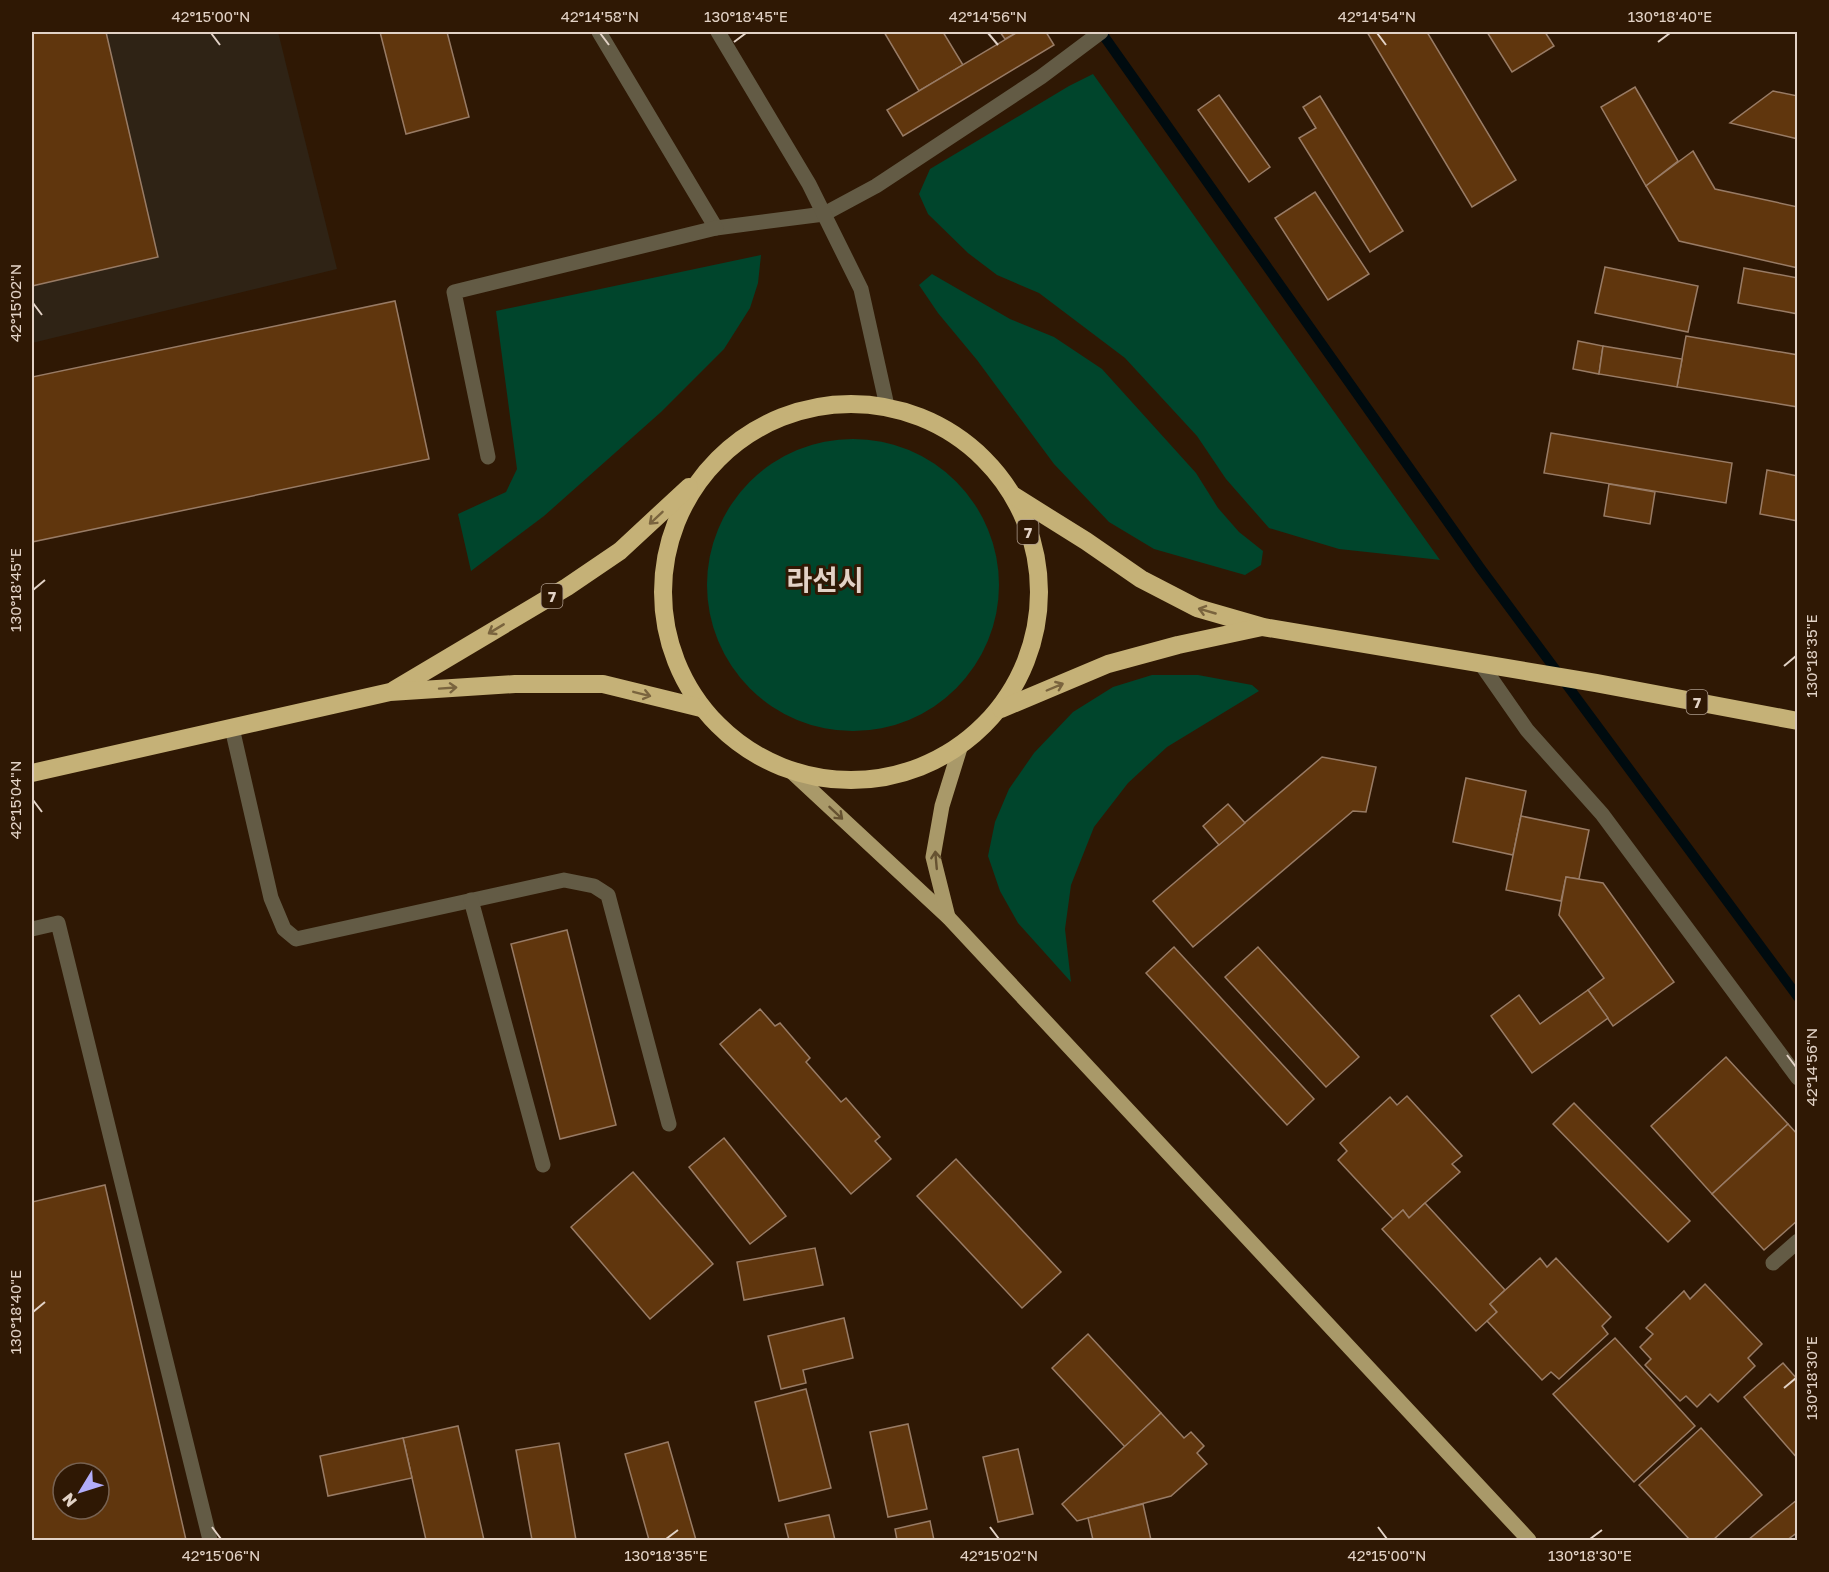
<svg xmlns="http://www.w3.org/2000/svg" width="1829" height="1572" font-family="'Golos Text','Noto Sans KR',sans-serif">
<rect width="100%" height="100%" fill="#2f1804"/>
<!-- industrial -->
<path fill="#2f2315" d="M32,32H278L337,269L32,343Z"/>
<!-- green -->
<g fill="#00452c">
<path d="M1093,74L1440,560H1441L1339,549L1269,528L1226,479L1197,436L1125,358L1039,293L997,275L968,253L928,214L919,194L930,169L1069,86Z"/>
<path d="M761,255L758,283L750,308L724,349L661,412L544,516L471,571L458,514L506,492L517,469L496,311Z"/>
<path d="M932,274L1010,319L1054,337L1102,369L1196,473L1218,508L1239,532L1263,551L1261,565L1245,575L1154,549L1109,522L1054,464L977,360L938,313L919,285Z"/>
<circle cx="853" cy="585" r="146"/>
<path d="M1152,675H1198L1252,685L1259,691L1167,747L1128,783L1094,827L1071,885L1065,929L1071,982L1018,923L1000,891L988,856L995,822L1009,789L1034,753L1073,712L1113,687Z"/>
</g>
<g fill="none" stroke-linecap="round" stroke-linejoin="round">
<!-- stream -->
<path stroke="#000b0f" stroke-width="10" d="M1101,32L1481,569L1798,997"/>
</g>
<!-- building -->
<g fill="#60360d" stroke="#987b65" stroke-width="1.5" fill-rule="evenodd">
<path d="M32,32H106L158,257L32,286Z"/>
<path d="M380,32H447L469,117L406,134Z"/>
<path d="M884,32H943L963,65L919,91Z"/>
<path d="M1000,32H1018L1005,39Z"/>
<path d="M1018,32H1046L1054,45L903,136L887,110Z"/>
<path d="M1367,32H1427L1516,180L1472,207Z"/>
<path d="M1487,32H1545L1554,46L1512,72Z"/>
<path d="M1635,87L1678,161L1646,186L1601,107Z"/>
<path d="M1773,91L1798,96V139L1730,123Z"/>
<path d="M1219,95L1270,167L1249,182L1198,110Z"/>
<path d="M1320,96L1403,231L1370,252L1299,138L1316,128L1303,107Z"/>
<path d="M1693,151L1715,189L1798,207V268L1679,241L1646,186Z"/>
<path d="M1315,192L1369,274L1328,300L1275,218Z"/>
<path d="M1605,267L1698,286L1688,332L1595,313Z"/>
<path d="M1744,268L1798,278V314L1738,303Z"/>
<path d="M395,301L429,459L32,542V377Z"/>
<path d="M1686,336L1798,355V407L1677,387Z"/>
<path d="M1578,341L1603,346L1599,374L1573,369Z"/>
<path d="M1603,346L1682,359L1677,387L1599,374Z"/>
<path d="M1551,433L1732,463L1726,503L1544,473Z"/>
<path d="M1767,470L1798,476V521L1760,514Z"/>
<path d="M1609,484L1655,492L1650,524L1604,516Z"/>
<path d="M1322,757L1376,767L1366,812L1353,811L1193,947L1153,901Z"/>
<path d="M1466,778L1526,791L1513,855L1453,842Z"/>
<path d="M1228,804L1245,823L1219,845L1203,826Z"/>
<path d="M1521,816L1589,830L1579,879L1566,877L1561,901L1506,890Z"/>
<path d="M1566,877L1603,883L1674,982L1613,1026L1588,990L1604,978L1559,915Z"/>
<path d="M567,930L616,1125L560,1139L511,944Z"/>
<path d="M1174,947L1314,1099L1287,1125L1146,973Z"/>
<path d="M1258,947L1359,1057L1326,1087L1225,977Z"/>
<path d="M1588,990L1608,1018L1532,1073L1491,1016L1519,995L1540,1024Z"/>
<path d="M760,1009L775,1026L780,1023L810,1058L806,1062L841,1102L846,1098L880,1137L875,1141L891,1159L851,1194L720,1044Z"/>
<path d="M1726,1057L1788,1124L1712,1194L1651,1126Z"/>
<path d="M1407,1096L1462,1156L1452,1164L1460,1172L1425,1203L1409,1218L1403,1210L1393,1219L1338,1160L1347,1151L1340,1143L1390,1097L1397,1105Z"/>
<path d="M1574,1103L1690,1221L1668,1242L1553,1124Z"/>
<path d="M1788,1124L1798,1135V1220L1764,1250L1712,1194Z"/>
<path d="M724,1138L786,1216L750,1244L689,1167Z"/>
<path d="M956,1159L1061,1272L1022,1308L917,1196Z"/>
<path d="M633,1172L713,1264L650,1319L571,1227Z"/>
<path d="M105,1185L186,1540H32V1202ZM63,1473H99V1509H63Z"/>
<path d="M1425,1203L1505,1290L1490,1304L1497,1312L1476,1331L1382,1229L1403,1210L1409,1218Z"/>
<path d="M815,1248L823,1285L744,1300L737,1262Z"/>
<path d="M1540,1258L1547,1267L1556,1258L1611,1317L1602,1326L1608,1334L1559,1379L1551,1372L1542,1380L1487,1321L1497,1312L1490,1304Z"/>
<path d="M1705,1284L1762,1344L1748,1358L1755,1366L1718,1402L1710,1394L1697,1407L1686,1396L1680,1401L1645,1365L1651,1359L1640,1347L1653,1334L1646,1328L1684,1291L1690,1299Z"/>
<path d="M844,1318L853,1358L803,1370L806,1383L781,1389L768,1336Z"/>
<path d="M1088,1334L1161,1413L1125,1447L1052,1368Z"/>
<path d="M1615,1338L1695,1426L1634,1482L1553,1394Z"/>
<path d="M1783,1363L1798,1380V1459L1744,1397Z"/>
<path d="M806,1389L831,1488L779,1501L755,1402Z"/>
<path d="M1161,1413L1184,1438L1191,1432L1204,1446L1197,1453L1207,1464L1171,1496L1077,1521L1062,1504Z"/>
<path d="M908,1424L927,1509L888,1517L870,1432Z"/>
<path d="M458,1426L484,1540H426L403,1438Z"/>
<path d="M1701,1428L1762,1495L1713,1540H1690L1639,1485Z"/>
<path d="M403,1438L412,1478L328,1496L320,1456Z"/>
<path d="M668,1442L696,1540H649L625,1454Z"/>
<path d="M559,1443L576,1540H532L516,1450Z"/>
<path d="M1018,1449L1033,1514L998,1522L983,1457Z"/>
<path d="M1798,1499V1532L1787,1540H1748Z"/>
<path d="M1143,1504L1151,1540H1093L1088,1518Z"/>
<path d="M829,1515L835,1540H789L785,1524Z"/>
<path d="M930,1521L934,1540H897L895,1529Z"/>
</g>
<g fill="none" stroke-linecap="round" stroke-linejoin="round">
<!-- minor -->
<g stroke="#635b45" stroke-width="15">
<path d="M599,32L716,228L824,214L876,186L1041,77L1101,32"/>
<path d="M718,32L809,184L861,289L887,406"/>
<path d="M488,457L454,292L716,228"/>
<path d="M1481,664L1527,730L1602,814L1798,1078"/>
<path d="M232,728L271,898L284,929L296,939L564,880L594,886L608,895L669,1124"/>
<path d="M471,900L543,1165"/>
<path d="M32,929L58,923L210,1540"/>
<path d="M1773,1263L1798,1241"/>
</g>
<!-- major -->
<g stroke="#a99969" stroke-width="15">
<path d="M793,773L948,917L1529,1540"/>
<path d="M948,917L933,857L942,806L960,748"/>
</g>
<!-- highway -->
<g stroke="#c5b177" stroke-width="18">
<circle cx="851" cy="592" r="188"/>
<path d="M1014,496L1086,541L1141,579L1197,608L1263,627L1596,683L1798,721"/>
<path d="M394,690L567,587L620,551L689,487"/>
<path d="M1001,709L1108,664L1178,645L1262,627"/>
<path d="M32,773L390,692L515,684H603L701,708"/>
</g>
</g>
<!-- one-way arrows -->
<defs><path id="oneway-shaft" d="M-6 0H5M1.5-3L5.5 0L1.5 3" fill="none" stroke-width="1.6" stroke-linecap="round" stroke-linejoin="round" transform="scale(1.5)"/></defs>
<g stroke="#7a643e">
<use href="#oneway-shaft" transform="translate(656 518) rotate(137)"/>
<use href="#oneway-shaft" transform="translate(1207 611) rotate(-164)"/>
<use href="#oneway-shaft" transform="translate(496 629) rotate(149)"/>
<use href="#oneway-shaft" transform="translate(1055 687) rotate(-23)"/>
<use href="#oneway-shaft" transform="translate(448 688) rotate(-4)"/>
<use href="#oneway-shaft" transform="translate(642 694) rotate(14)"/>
</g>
<g stroke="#665231">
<use href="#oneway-shaft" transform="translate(836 813) rotate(43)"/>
<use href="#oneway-shaft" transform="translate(936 860) rotate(-95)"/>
</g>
<!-- ticks -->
<path fill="none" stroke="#e2d2c6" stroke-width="2" d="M211,33L220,45M600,33L609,45M988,33L998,45M1377,33L1386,45M734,42L746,33M1658,42L1670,33M33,303L42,315M33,590L45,580M1784,666L1796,656M33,800L42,812M1787,1055L1796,1067M33,1312L45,1302M1784,1388L1796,1378M212,1527L221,1539M990,1527L999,1539M1378,1527L1387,1539M666,1539L678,1530M1590,1539L1602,1530"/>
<g text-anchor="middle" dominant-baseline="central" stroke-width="6" stroke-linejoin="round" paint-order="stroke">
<!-- shield labels -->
<g fill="#2f1804" stroke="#ac9a8c" stroke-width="1.5">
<rect x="1017.5" y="520" width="21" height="24" rx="4.5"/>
<rect x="541.5" y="584" width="21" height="24" rx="4.5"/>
<rect x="1686.5" y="690" width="21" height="24" rx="4.5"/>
</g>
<g font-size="15" font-weight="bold" fill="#e2d2c6">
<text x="1028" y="532">7</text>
<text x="552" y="596">7</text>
<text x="1697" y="702">7</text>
</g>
<!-- town labels -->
<g font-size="28" font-weight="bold" fill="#e2d2c6" stroke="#2f1804">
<text x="825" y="579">라선시</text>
</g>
</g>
<!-- border -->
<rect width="1829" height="1572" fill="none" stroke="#2f1804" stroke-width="66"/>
<!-- north arrow -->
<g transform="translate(81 1491) rotate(232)"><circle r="28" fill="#2f1804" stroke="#776252" stroke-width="1.5"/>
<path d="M0-4.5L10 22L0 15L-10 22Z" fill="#b2adf9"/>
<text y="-9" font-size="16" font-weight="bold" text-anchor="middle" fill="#e2d2c6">N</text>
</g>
<rect x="33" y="33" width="1763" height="1506" fill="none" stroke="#e2d2c6" stroke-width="2"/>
<g font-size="15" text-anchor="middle" fill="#e2d2c6">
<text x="211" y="22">42°15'00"N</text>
<text x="600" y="22">42°14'58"N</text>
<text x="746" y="22">130°18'45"E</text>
<text x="988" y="22">42°14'56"N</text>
<text x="1377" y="22">42°14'54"N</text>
<text x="1670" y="22">130°18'40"E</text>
<text transform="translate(16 303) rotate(-90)" y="5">42°15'02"N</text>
<text transform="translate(16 590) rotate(-90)" y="5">130°18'45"E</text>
<text transform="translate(1812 656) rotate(-90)" y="5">130°18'35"E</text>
<text transform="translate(16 800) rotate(-90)" y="5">42°15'04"N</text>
<text transform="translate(1812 1067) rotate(-90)" y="5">42°14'56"N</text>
<text transform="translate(16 1312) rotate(-90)" y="5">130°18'40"E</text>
<text transform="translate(1812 1378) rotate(-90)" y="5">130°18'30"E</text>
<text x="221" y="1561">42°15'06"N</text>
<text x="666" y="1561">130°18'35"E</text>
<text x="999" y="1561">42°15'02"N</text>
<text x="1387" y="1561">42°15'00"N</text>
<text x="1590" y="1561">130°18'30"E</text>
</g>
</svg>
